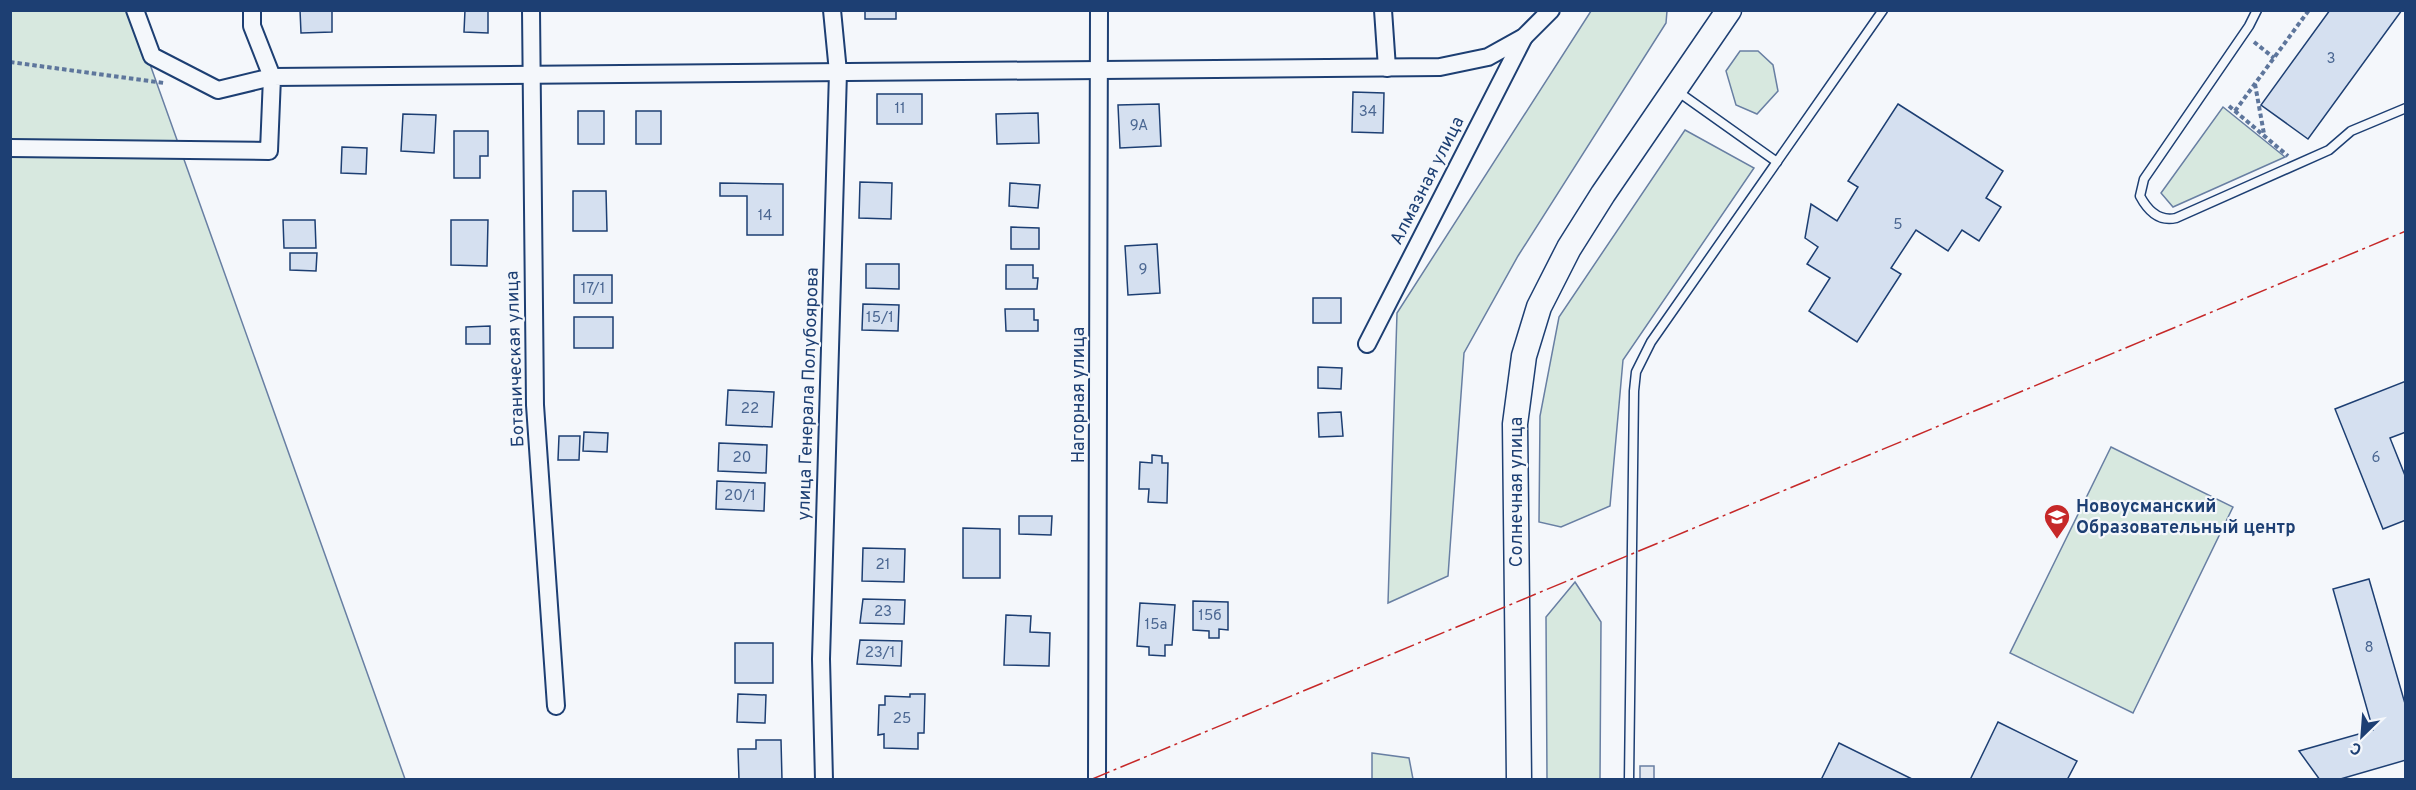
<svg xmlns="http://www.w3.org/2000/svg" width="2416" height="790" font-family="Overpass,sans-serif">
<rect width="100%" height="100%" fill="#f4f7fb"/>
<!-- green -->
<g fill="#d7e8df" stroke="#687fa3" stroke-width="1.5">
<path d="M10,11H131L405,779H11Z"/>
<path d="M1591,11H1667L1666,23L1518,256L1464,353L1448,576L1388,603L1397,313Z"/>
<path d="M1740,51H1758L1773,65L1778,91L1757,114L1736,105L1726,71Z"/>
<path d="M2223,107L2285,157L2173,207L2161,193Z"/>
<path d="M1685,130L1754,168L1623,360L1610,506L1561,527L1539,522L1540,416L1559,317Z"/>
<path d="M2111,447L2233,507L2133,713L2010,653Z"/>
<path d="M1575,582L1601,622L1600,779H1547L1546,617Z"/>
<path d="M1372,753L1409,758L1413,779H1372Z"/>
</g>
<!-- parking -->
<rect fill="#e3e8f0" stroke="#687fa3" stroke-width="1.5" x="1640" y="766" width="14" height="13"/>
<!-- building -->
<g fill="#d5e0f0" stroke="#1d3f73" stroke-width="1.5">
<path d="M300,10H332V32L301,33Z"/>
<path d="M465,10H488V33L464,32Z"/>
<rect x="865" y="10" width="31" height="9"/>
<path d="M2330,10H2402L2308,139L2261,105Z"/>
<path d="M1353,92L1384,93L1383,133L1352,132Z"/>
<rect x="877" y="94" width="45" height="30"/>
<path d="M1159,104L1161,146L1120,148L1118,105Z"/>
<path d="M1898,104L2003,171L1986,198L2001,207L1979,241L1962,230L1948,251L1916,230L1891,268L1901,274L1857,342L1809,311L1830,278L1807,264L1818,247L1805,238L1811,204L1837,221L1858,187L1848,181Z"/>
<rect x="578" y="111" width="26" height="33"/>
<rect x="636" y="111" width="25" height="33"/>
<path d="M1038,113L1039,143L997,144L996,114Z"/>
<path d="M403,114L436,115L434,153L401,151Z"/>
<path d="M454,131H488V156H480V178H454Z"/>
<path d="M342,147L367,148L366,174L341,173Z"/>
<path d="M860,182L892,183L891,219L859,218Z"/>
<path d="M720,183L783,184V235H747V196H720Z"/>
<path d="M1010,183L1040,185L1038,208L1009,206Z"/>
<path d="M573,191H606L607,231H573Z"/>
<path d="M283,220H315L316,248H284Z"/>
<path d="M451,220H488L487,266L451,265Z"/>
<path d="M1011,227L1039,228V249H1011Z"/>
<path d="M1157,244L1160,293L1128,295L1125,246Z"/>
<path d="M290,253H317L316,271L290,270Z"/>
<path d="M866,264H899V289L866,288Z"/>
<path d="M1006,265H1033V278H1038L1037,289H1006Z"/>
<rect x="574" y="275" width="38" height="28"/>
<rect x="1313" y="298" width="28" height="25"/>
<path d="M863,304L899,305L898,331L862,330Z"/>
<path d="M1005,309H1034V320H1038V331H1006Z"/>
<rect x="574" y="317" width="39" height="31"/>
<path d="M490,326V344H466V327Z"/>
<path d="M1318,367L1342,368L1341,389L1318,388Z"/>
<path d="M2406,381V432L2390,438L2406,478V520L2383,529L2335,409Z"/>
<path d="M728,390L774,392L772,427L726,425Z"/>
<path d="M1341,412L1343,436L1319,437L1318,413Z"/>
<path d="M584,432L608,433L607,452L583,451Z"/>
<path d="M559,436H580L579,460H558Z"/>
<path d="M719,443L767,445L766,473L718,471Z"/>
<path d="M1152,455L1162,456V463H1168L1167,503L1148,502L1149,489H1139L1140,462L1152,463Z"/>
<path d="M717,481L765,483L764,511L716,509Z"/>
<path d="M1019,516H1052L1051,535L1019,534Z"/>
<path d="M963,528L1000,529V578H963Z"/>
<path d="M863,548L905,549L904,582L862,581Z"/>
<path d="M2369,579L2406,707V760L2337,780H2320L2299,751L2373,730L2333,589Z"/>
<path d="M863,599L905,600L904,624L860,623Z"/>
<path d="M1193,601L1228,602V630L1219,629V638H1209V631L1193,630Z"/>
<path d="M1140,603L1175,605L1172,645H1165V656L1149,655V647L1137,646Z"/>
<path d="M1006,615L1031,616L1030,632L1050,633L1049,666L1004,665Z"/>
<path d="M860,640L902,641L901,666L857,664Z"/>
<rect x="735" y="643" width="38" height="40"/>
<path d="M738,694L766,695L765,723L737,722Z"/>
<path d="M910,694H925L924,733H918V749L884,748V734L878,735L879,705H885V696L910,697Z"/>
<path d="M1998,722L2077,761L2067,780H1970Z"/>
<path d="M756,740H781L782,780H739L738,749H756Z"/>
<path d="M1839,743L1914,780H1821Z"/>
</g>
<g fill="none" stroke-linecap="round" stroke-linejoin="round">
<!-- lane casing -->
<g stroke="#1d3f73" stroke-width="11">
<g id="lane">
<path d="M2257,10L2249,26L2144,179L2140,196C2148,211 2159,222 2176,218L2329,150L2351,131L2406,108"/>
<path d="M1677,91L1777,162"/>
<path d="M1629,780L1634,391L1636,372L1651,342L1883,10"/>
</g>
</g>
<!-- street casing -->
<g stroke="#1d3f73" stroke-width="20">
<g id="street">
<path d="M135,10L152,56L218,90L272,77L252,26V10"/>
<path d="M531,10L535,405L556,706"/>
<path d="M1383,10L1387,68"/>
<path d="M10,148L269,151L272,77L1440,67L1488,57L1524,37L1551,10"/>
<path d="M1367,344L1524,37"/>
<path d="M824,780L821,659L838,72L832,10"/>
<path d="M1097,780L1099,10"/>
</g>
</g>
<!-- secondary casing -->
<g stroke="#1d3f73" stroke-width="27">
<path id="secondary" d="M1519,780L1515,424L1524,356L1539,307L1569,248L1603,194L1729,10"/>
</g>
<!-- path -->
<g stroke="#5e769c" stroke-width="4" stroke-dasharray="4.5 3" stroke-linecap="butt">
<path d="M2254,42L2274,58"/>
<path d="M10,62L164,83"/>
<path d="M2255,84L2264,134"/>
<path d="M2229,106L2288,156"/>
<path d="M2235,111L2309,10"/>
</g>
<!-- lane -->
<use href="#lane" stroke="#f4f7fb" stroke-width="8"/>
<!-- street -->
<use href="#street" stroke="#f4f7fb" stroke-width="16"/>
<!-- secondary -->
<use href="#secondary" stroke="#f4f7fb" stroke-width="24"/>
<!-- power -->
<path stroke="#c62828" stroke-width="1.5" stroke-dasharray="21 4.5 3 4.5" stroke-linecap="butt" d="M1090,780L2406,231"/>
</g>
<!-- icons -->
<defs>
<g id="school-pin" transform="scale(1.35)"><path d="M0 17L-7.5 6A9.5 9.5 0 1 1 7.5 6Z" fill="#c62828" stroke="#f4f7fb"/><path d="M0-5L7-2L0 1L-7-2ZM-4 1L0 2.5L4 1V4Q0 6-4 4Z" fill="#fff"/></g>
</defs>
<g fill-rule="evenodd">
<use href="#school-pin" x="2057" y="517"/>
</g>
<g text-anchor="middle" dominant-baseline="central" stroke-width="4.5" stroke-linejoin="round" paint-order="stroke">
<!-- number labels -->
<g font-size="15" fill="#4b6792">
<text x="2331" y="59">3</text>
<text x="900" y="109">11</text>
<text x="1368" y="112">34</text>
<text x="1139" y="126">9А</text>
<text x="765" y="216">14</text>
<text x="1898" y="225">5</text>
<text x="1143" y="270">9</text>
<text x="593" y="289">17/1</text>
<text x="880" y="318">15/1</text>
<text x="750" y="409">22</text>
<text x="742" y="458">20</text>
<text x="2376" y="458">6</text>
<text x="740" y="496">20/1</text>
<text x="883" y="565">21</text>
<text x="883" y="612">23</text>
<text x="1210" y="616">15б</text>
<text x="1156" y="625">15а</text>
<text x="2369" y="648">8</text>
<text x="880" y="653">23/1</text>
<text x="902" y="719">25</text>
</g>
<!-- street labels -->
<g font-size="18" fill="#1d3f73" stroke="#f4f7fb">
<text transform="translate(1428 181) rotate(-63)">Алмазная улица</text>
<text transform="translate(516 359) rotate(-92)">Ботаническая улица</text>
<text transform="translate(809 394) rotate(-88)">улица Генерала Полубоярова</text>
<text transform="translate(1079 395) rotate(-90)">Нагорная улица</text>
<text transform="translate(1517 492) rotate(-90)">Солнечная улица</text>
</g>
<!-- poi labels -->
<g font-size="18" font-weight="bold" fill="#1d3f73" stroke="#f4f7fb" text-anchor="start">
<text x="2076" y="507">Новоусманский<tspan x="2076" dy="21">Образовательный центр</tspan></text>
</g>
</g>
<!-- border -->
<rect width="2416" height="790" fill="none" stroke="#1d3f73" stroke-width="24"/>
<!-- north arrow -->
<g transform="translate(2362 736) rotate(205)" stroke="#f4f7fb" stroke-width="4.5" paint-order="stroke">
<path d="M0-4.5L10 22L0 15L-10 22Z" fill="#1d3f73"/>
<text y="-9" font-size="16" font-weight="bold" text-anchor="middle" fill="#1d3f73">С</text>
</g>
</svg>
